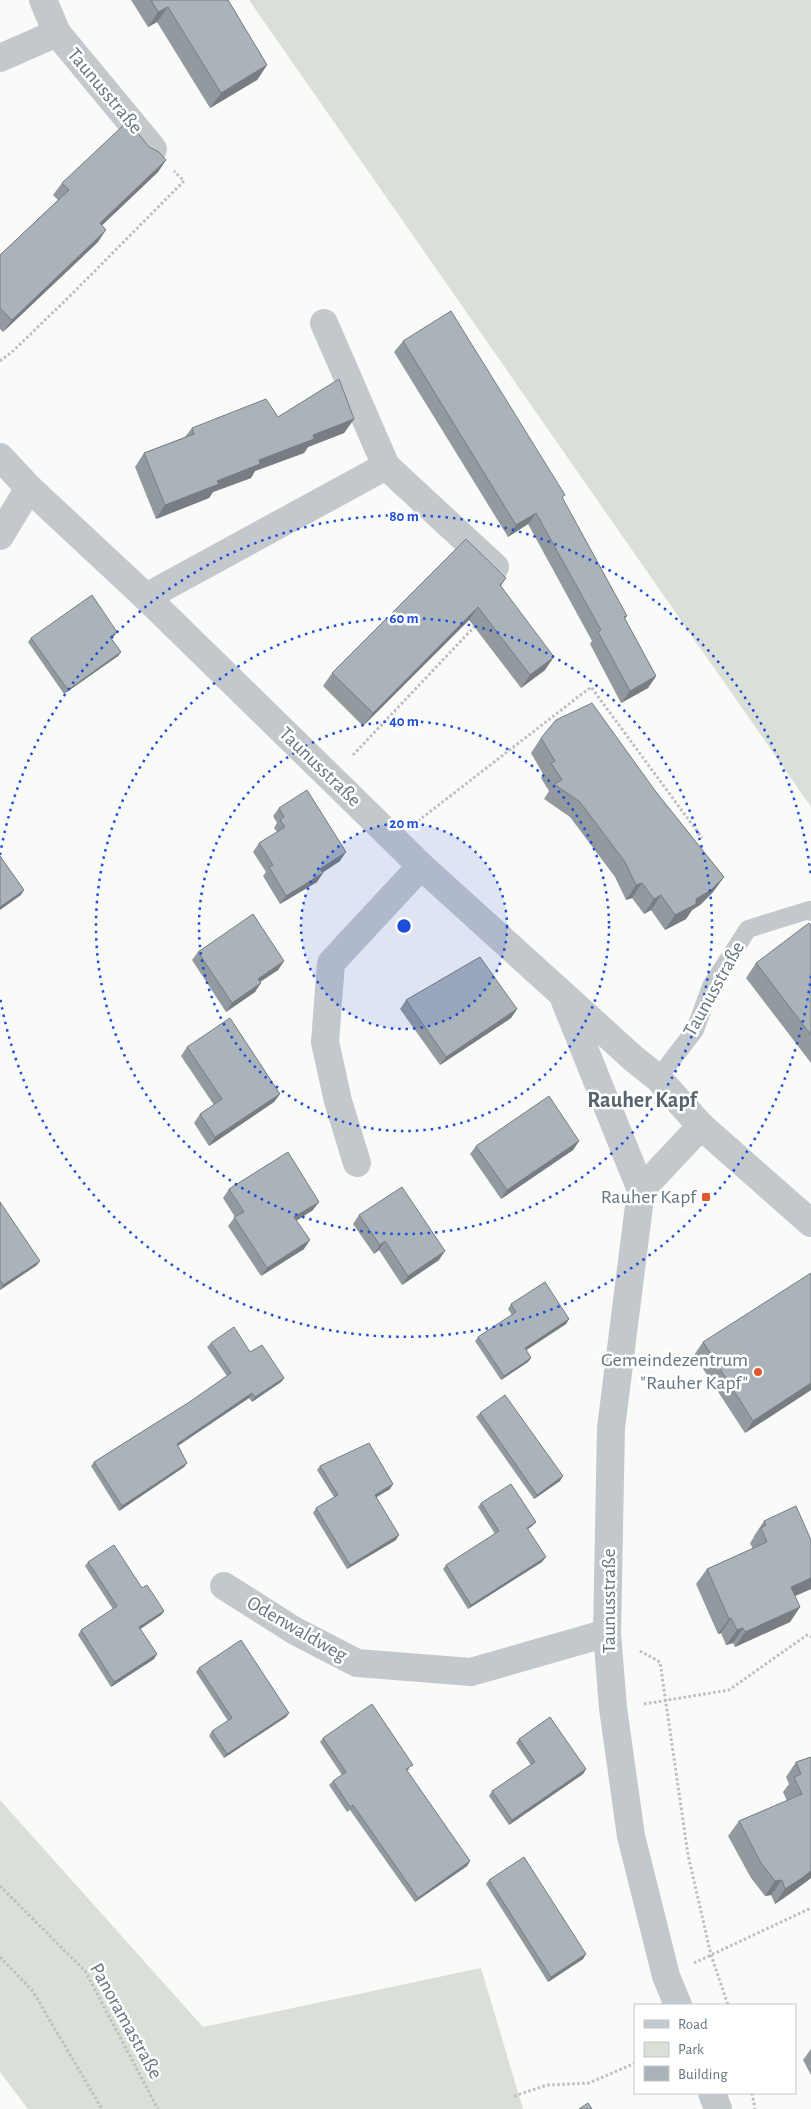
<svg xmlns="http://www.w3.org/2000/svg" width="811" height="2109" font-family="'Alegreya Sans',sans-serif">
<rect width="100%" height="100%" fill="#fafaf8"/>
<!-- green -->
<g fill="#dadfd7">
<path d="M249,0H811V807Z"/>
<path d="M0,1800L203,2027L481,1968L523,2109H28L0,2072Z"/>
</g>
<g fill="none" stroke-linecap="round" stroke-linejoin="round">
<!-- path -->
<g stroke="#bbbfc2" stroke-width="3" stroke-dasharray="2.5 2.5" stroke-linecap="butt">
<path d="M0,361L12,352L72,294L184,181L174,171"/>
<path d="M353,755L476,625"/>
<path d="M418,821L591,687L702,838"/>
<path d="M640,1651L660,1662L688,1855L711,1955L728,2005"/>
<path d="M644,1704L729,1690L807,1635L811,1637"/>
<path d="M0,1886L85,1971L158,2109"/>
<path d="M0,1957L32,1990L102,2109"/>
<path d="M694,1963L811,1908"/>
<path d="M752,2093L755,2109"/>
<path d="M514,2096L547,2085L589,2083L635,2063"/>
</g>
<!-- lane -->
<path stroke="#c3c8cc" stroke-width="18" d="M658,1078L695,1030L711,986L748,929L809,910L811,912"/>
<!-- street -->
<g stroke="#c3c8cc" stroke-width="28">
<path d="M43,0L57,33"/>
<path d="M0,58L57,33L153,149"/>
<path d="M324,323L386,466"/>
<path d="M0,457L29,488L146,597L421,866L634,1059L658,1078L701,1126L811,1223"/>
<path d="M0,536L29,488"/>
<path d="M146,597L386,466L495,567"/>
<path d="M565,1001L641,1190L611,1428L607,1633L613,1708L631,1836L666,1976L678,2005"/>
<path d="M357,1163L338,1101L325,1042L331,963L421,866"/>
<path d="M641,1190L701,1126"/>
<path d="M224,1586L295,1631L357,1663L471,1672L607,1633"/>
<path d="M712,2093L718,2109"/>
</g>
</g>
<!-- wall -->
<g fill="#929a9f">
<path d="M131,0H228L267,65L257,80L210,108L157,22L148,27Z"/>
<path d="M149,147L166,160L158,172L102,225L98,242L3,332L0,329V255L58,200L53,195L62,183Z"/>
<path d="M403,341L562,498L627,616L625,619L656,676L648,688L621,703L590,644L592,641L528,524L508,537L394,352Z"/>
<path d="M278,417L354,419L344,433L308,447L304,453L255,471L251,478L213,492L209,498L156,519L135,467L144,453L185,437L192,428Z"/>
<path d="M506,578L501,586L545,670L521,688L469,620L363,726L323,686L332,673Z"/>
<path d="M117,632L114,636L111,638L121,652L118,656L64,694L28,642L31,638Z"/>
<path d="M541,738L656,792L724,877L713,892L700,905L692,910L686,919L665,930L651,910L644,914L632,898L626,900L615,877L570,817L544,799L549,791L541,778L543,774L531,753Z"/>
<path d="M279,808L340,861L322,873L317,882L280,904L263,876L266,872L253,852L259,843L277,832L274,828L277,823L273,816Z"/>
<path d="M811,925V1063L746,978L756,963Z"/>
<path d="M198,952L284,961L278,970L260,982L255,992L226,1012L192,960Z"/>
<path d="M406,1000L517,1009L511,1018L440,1065L400,1009Z"/>
<path d="M187,1047L280,1094L274,1102L209,1146L194,1123L200,1114L214,1105L181,1056Z"/>
<path d="M579,1141L573,1150L501,1199L470,1154L476,1146Z"/>
<path d="M229,1189L313,1210L296,1221L304,1249L261,1276L228,1226L235,1217L223,1198Z"/>
<path d="M0,1202L37,1265L0,1290Z"/>
<path d="M359,1215L439,1260L402,1285L379,1250L374,1254L353,1224Z"/>
<path d="M511,1304L569,1319L566,1324L526,1350L531,1358L528,1362L501,1380L475,1341L478,1337L512,1315L508,1309Z"/>
<path d="M703,1342L811,1390L745,1433L694,1355Z"/>
<path d="M211,1343L250,1352L284,1378L281,1382L252,1402L249,1398L178,1446L187,1463L184,1467L119,1511L91,1466L94,1462L191,1401L227,1376L207,1347Z"/>
<path d="M480,1413L560,1481L534,1499L476,1417Z"/>
<path d="M320,1466L390,1489L376,1497L396,1540L347,1569L313,1513L316,1508L334,1497L317,1470Z"/>
<path d="M481,1503L536,1522L532,1526L528,1529L542,1562L468,1609L443,1569L446,1565L495,1534L478,1507Z"/>
<path d="M764,1521L811,1540V1589L795,1596L800,1607L790,1622L735,1647L733,1643L726,1645L721,1633L718,1634L696,1584L707,1569L753,1549L750,1543L754,1537V1536Z"/>
<path d="M88,1562L142,1588L164,1611L161,1615L140,1629L157,1654L154,1659L111,1687L78,1635L81,1630L113,1609L85,1566Z"/>
<path d="M199,1668L289,1713L286,1717L224,1758L209,1736L212,1731L228,1721L196,1672Z"/>
<path d="M323,1738L410,1769L407,1771L470,1861L467,1866L415,1902L350,1810L347,1812L329,1785L333,1781L342,1775L320,1742Z"/>
<path d="M519,1739L586,1769L583,1774L509,1825L489,1796L492,1791L531,1765L516,1743Z"/>
<path d="M811,1757V1878L791,1893L775,1904L771,1895L765,1896L751,1878L728,1836L739,1821L787,1801L783,1792L789,1784L786,1777L796,1762Z"/>
<path d="M489,1880L586,1954L583,1959L548,1982L486,1884Z"/>
<path d="M811,2049V2075L803,2060Z"/>
</g>
<!-- shaded-wall -->
<g fill="#777d82">
<path d="M168,7L157,22L148,27L158,12Z"/>
<path d="M267,65L257,80L210,108L221,93Z"/>
<path d="M166,160L158,172L92,235L100,223Z"/>
<path d="M106,230L98,242L3,332L12,320Z"/>
<path d="M354,419L344,433L308,447L304,453L255,471L251,478L213,492L209,498L156,519L165,505L313,435Z"/>
<path d="M536,513L528,524L508,537L516,525Z"/>
<path d="M478,607L469,620L363,726L373,713Z"/>
<path d="M117,632L114,636L107,641L110,637Z"/>
<path d="M121,652L118,656L64,694L68,690Z"/>
<path d="M554,657L545,670L521,688L530,675Z"/>
<path d="M656,676L648,688L621,703L630,691Z"/>
<path d="M346,852L340,861L314,878L320,869Z"/>
<path d="M323,873L317,882L280,904L286,896Z"/>
<path d="M724,877L713,892L700,905L692,910L686,919L665,930L675,915Z"/>
<path d="M642,883L632,898L626,900L636,885Z"/>
<path d="M24,890L21,895L0,910V907Z"/>
<path d="M661,895L651,910L644,914L654,899Z"/>
<path d="M284,961L278,970L252,987L258,979Z"/>
<path d="M261,983L255,992L226,1012L232,1003Z"/>
<path d="M517,1009L511,1018L440,1065L446,1057Z"/>
<path d="M280,1094L274,1102L209,1146L215,1137Z"/>
<path d="M579,1141L573,1150L501,1199L507,1190Z"/>
<path d="M319,1202L313,1210L288,1226L294,1217Z"/>
<path d="M310,1240L304,1249L261,1276L267,1268Z"/>
<path d="M385,1241L379,1250L374,1254L380,1245Z"/>
<path d="M445,1251L439,1260L402,1285L408,1276Z"/>
<path d="M40,1261L37,1265L0,1290L3,1285Z"/>
<path d="M569,1319L566,1324L522,1353L525,1348Z"/>
<path d="M531,1358L528,1362L501,1380L504,1376Z"/>
<path d="M284,1378L281,1382L252,1402L255,1397Z"/>
<path d="M811,1383V1390L745,1433L753,1421Z"/>
<path d="M252,1393L249,1398L174,1448L177,1444Z"/>
<path d="M187,1463L184,1467L119,1511L122,1506Z"/>
<path d="M563,1476L560,1481L534,1499L537,1495Z"/>
<path d="M393,1484L390,1489L372,1500L375,1495Z"/>
<path d="M536,1522L532,1526L524,1532L527,1528Z"/>
<path d="M399,1535L396,1540L347,1569L350,1565Z"/>
<path d="M546,1557L542,1562L468,1609L471,1605Z"/>
<path d="M811,1578V1589L781,1602L791,1587Z"/>
<path d="M800,1607L790,1622L735,1647L745,1632Z"/>
<path d="M164,1611L161,1615L136,1632L139,1627Z"/>
<path d="M731,1618L721,1633L718,1634L729,1619Z"/>
<path d="M743,1628L733,1643L726,1645L737,1630Z"/>
<path d="M157,1654L154,1659L111,1687L114,1682Z"/>
<path d="M289,1713L286,1717L224,1758L227,1754Z"/>
<path d="M586,1769L583,1774L509,1825L512,1820Z"/>
<path d="M470,1861L467,1866L415,1902L418,1898Z"/>
<path d="M811,1871V1878L791,1893L775,1904L785,1889Z"/>
<path d="M782,1880L771,1895L765,1896L775,1881Z"/>
<path d="M586,1954L583,1959L548,1982L551,1977Z"/>
</g>
<!-- building -->
<g fill="#aab3b9" stroke="#777d82">
<path d="M151,0H228L267,65L221,93L168,7L158,12Z"/>
<path d="M128,121L149,147L159,152L166,160L100,223L106,230L12,320L0,308V255L69,190L62,183Z"/>
<path d="M451,311L565,495L562,497L627,616L624,617L656,676L630,691L598,632L601,630L536,513L516,525L403,341Z"/>
<path d="M339,379L354,419L313,435L314,439L259,460L260,464L217,481L219,484L165,505L144,453L194,434L192,428L266,399L278,417Z"/>
<path d="M466,539L506,578L500,585L554,657L530,675L478,607L373,713L332,673Z"/>
<path d="M92,595L117,632L110,637L121,652L68,690L31,638Z"/>
<path d="M592,703L656,792L724,877L711,890L696,899V904L675,915L661,895L654,899L642,883L636,885L625,862L580,802L554,784L562,780L551,763L555,761L541,738L556,720Z"/>
<path d="M307,790L346,852L320,869L323,873L286,896L269,867L273,865L259,843L285,827L280,820L284,817L279,808Z"/>
<path d="M0,856L24,890L0,907Z"/>
<path d="M253,914L284,961L258,979L261,983L232,1003L198,952Z"/>
<path d="M809,923L811,925V1035L756,963Z"/>
<path d="M480,957L517,1009L446,1057L406,1000Z"/>
<path d="M230,1018L280,1094L215,1137L200,1114L222,1099L187,1047Z"/>
<path d="M549,1096L579,1141L507,1190L476,1146Z"/>
<path d="M288,1152L319,1202L294,1217L310,1240L267,1268L234,1217L244,1212L229,1189Z"/>
<path d="M402,1187L445,1251L408,1276L385,1241L380,1245L359,1215Z"/>
<path d="M0,1202L40,1261L3,1285L0,1280Z"/>
<path d="M811,1273V1383L753,1421L703,1342Z"/>
<path d="M545,1282L569,1319L525,1348L531,1358L504,1376L478,1337L516,1312L511,1304Z"/>
<path d="M234,1327L250,1352L262,1345L284,1378L255,1397L252,1393L177,1444L187,1463L122,1506L94,1462L191,1401L231,1373L211,1343Z"/>
<path d="M505,1395L563,1476L537,1495L480,1413Z"/>
<path d="M369,1443L393,1484L375,1495L399,1535L350,1565L316,1508L338,1495L320,1466Z"/>
<path d="M511,1484L536,1522L527,1528L546,1557L471,1605L446,1565L499,1531L481,1503Z"/>
<path d="M796,1506L811,1540V1578L791,1587L800,1607L745,1632L743,1628L737,1630L731,1618L729,1619L707,1569L767,1542L761,1528L766,1525L764,1521Z"/>
<path d="M114,1545L142,1588L147,1585L164,1611L139,1627L157,1654L114,1682L81,1630L117,1606L88,1562Z"/>
<path d="M241,1640L289,1713L227,1754L212,1731L232,1718L199,1668Z"/>
<path d="M372,1704L413,1765L406,1769L470,1861L418,1898L353,1805L350,1807L333,1781L346,1772L323,1738Z"/>
<path d="M550,1717L586,1769L512,1820L492,1791L535,1762L519,1739Z"/>
<path d="M811,1757V1871L802,1878L785,1889L782,1880L775,1881L761,1863L739,1821L802,1794L794,1777L801,1774L796,1762Z"/>
<path d="M524,1857L586,1954L551,1977L489,1880Z"/>
<path d="M588,2103L592,2109H579Z"/>
</g>
<!-- distance rings -->
<circle cx="404" cy="926" r="103" fill="#1d4ed8" fill-opacity=".12"/>
<g fill="none" stroke="#1d4ed8" stroke-width="2.5" stroke-dasharray="2.5 5">
<circle cx="404" cy="926" r="103"/>
<circle cx="404" cy="926" r="205"/>
<circle cx="404" cy="926" r="308"/>
<path d="M811 976A410 410 0 0 1 0 997M0 855A410 410 0 0 1 811 876"/>
</g>
<!-- markers -->
<g fill="#e4572e" stroke="#fff" stroke-width="2">
<rect x="701" y="1192" width="10" height="10" rx="2.5"/>
<circle cx="758" cy="1372" r="5"/>
</g>
<g text-anchor="middle" dominant-baseline="central" stroke-width="5" stroke-linejoin="round" paint-order="stroke">
<!-- street labels -->
<g font-size="20" fill="#657683" stroke="#fff">
<text transform="translate(105 91) rotate(50)">Taunusstraße</text>
<text transform="translate(320 767) rotate(44)">Taunusstraße</text>
<text transform="translate(714 989) rotate(-61)">Taunusstraße</text>
<text transform="translate(609 1601) rotate(-90)">Taunusstraße</text>
<text transform="translate(297 1629) rotate(30)">Odenwaldweg</text>
<text transform="translate(126 2021) rotate(61)">Panoramastraße</text>
</g>
<!-- poi labels -->
<g font-size="20" fill="#657683" stroke="#fff" text-anchor="end">
<text x="696" y="1197">Rauher Kapf</text>
<text x="748" y="1360">Gemeindezentrum<tspan x="748" dy="23">"Rauher Kapf"</tspan></text>
</g>
<!-- quarter labels -->
<g font-size="22" font-weight="bold" fill="#57646e" stroke="#fff">
<text x="642" y="1100">Rauher Kapf</text>
</g>
</g>
<circle cx="404" cy="926" r="8" fill="#1d4ed8" stroke="#fff" stroke-width="2.5"/>
<g font-size="15" text-anchor="middle" font-weight="bold" fill="#1d4ed8" stroke="#fff" stroke-width="5" stroke-linejoin="round" paint-order="stroke">
<text x="404" y="521">80 m</text>
<text x="404" y="623">60 m</text>
<text x="404" y="726">40 m</text>
<text x="404" y="828">20 m</text>
</g>
<!-- legend -->
<rect x="634" y="2004" width="162" height="90" fill="#ffffff" stroke="#c1c8cd"/>
<rect x="644" y="2020" width="25" height="8" fill="#c3c8cc" stroke="#c1c8cd"/>
<text x="678" y="2029" font-size="15" fill="#657683">Road</text>
<rect x="644" y="2042" width="25" height="15" fill="#dadfd7" stroke="#c1c8cd"/>
<text x="678" y="2054" font-size="15" fill="#657683">Park</text>
<rect x="644" y="2066" width="25" height="15" fill="#aab3b9" stroke="#c1c8cd"/>
<text x="678" y="2079" font-size="15" fill="#657683">Building</text>
</svg>
